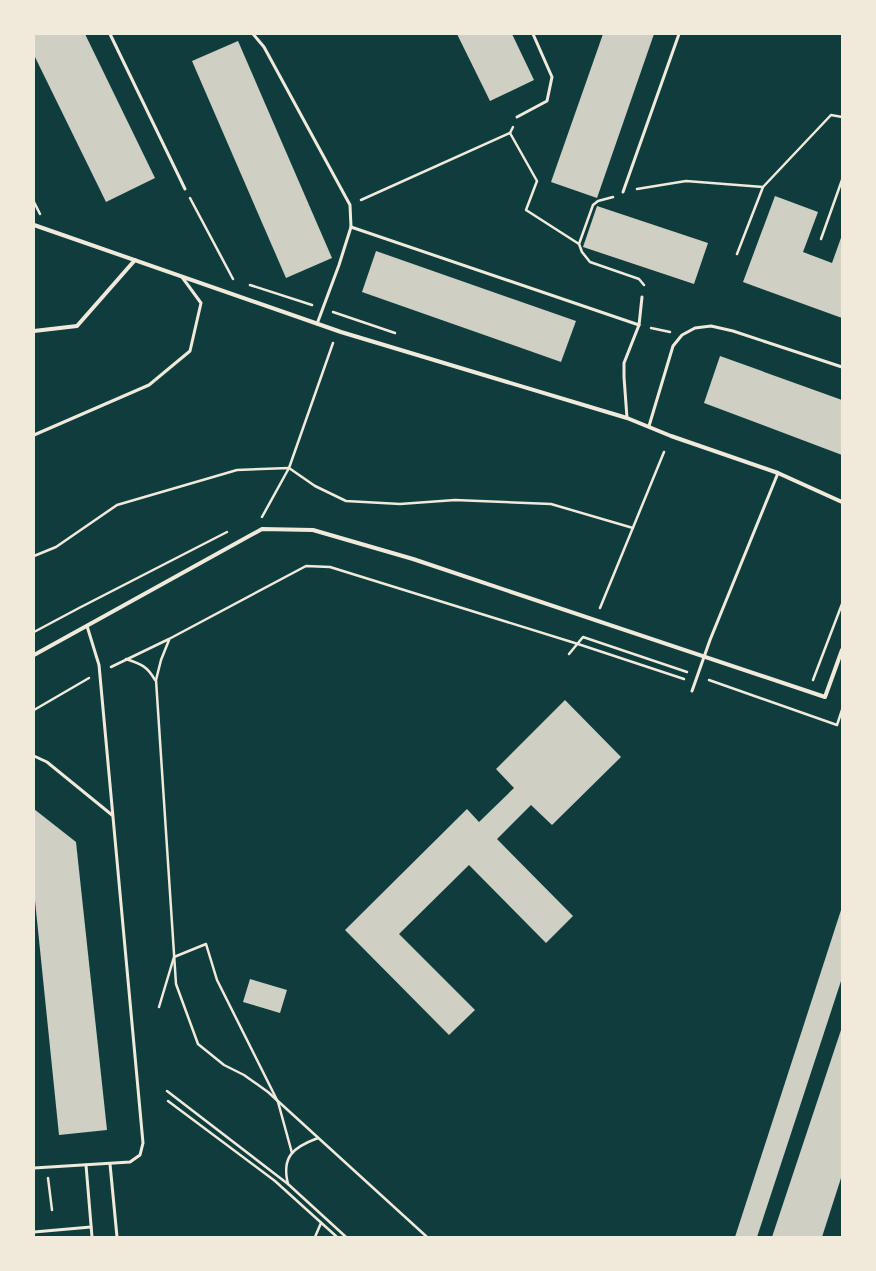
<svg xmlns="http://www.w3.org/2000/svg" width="876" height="1271" font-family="'PT Sans',sans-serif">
<rect width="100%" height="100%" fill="#0f3d3e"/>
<!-- building -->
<g fill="#cfcfc3">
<path d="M34,34H85L155,178L106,202L34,55Z"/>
<path d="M457,34H512L534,80L490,101Z"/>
<path d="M603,34H654L597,198L551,182Z"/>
<path d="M238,41L332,258L286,278L192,61Z"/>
<path d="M775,196L818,212L803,252L832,263L842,235V318L743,282Z"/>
<path d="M597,206L708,243L694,284L583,247Z"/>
<path d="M376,251L576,321L561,362L362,292Z"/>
<path d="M720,356L842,400V455L704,403Z"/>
<path d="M565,700L621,757L552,825L531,805L497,839L573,916L546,943L469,865L399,934L475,1010L449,1035L345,930L467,809L479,822L514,788L496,769Z"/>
<path d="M34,809L76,842L107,1130L59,1135L34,891Z"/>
<path d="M842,907V978L757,1237H735Z"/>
<path d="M250,979L287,990L280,1013L243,1002Z"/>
<path d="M842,1027V1175L822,1237H772Z"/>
</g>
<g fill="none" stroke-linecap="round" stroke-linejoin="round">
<!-- path -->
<g stroke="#f1e9da" stroke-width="2.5">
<path d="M513,127L510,133L537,181L526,210L579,244"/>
<path d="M637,189L686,181L763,187"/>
<path d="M613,197L598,201L593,205L579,244L582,252L590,262L639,279L644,285"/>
<path d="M190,198L233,279"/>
<path d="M361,200L510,133"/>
<path d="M34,202L40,214"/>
<path d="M821,239L842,180"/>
<path d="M737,254L763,187L831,115L842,117"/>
<path d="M250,285L312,305"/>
<path d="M333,312L395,333"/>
<path d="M651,328L670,332"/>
<path d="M262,517L289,468L333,343"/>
<path d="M34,556L56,547L117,505L237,470L289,468L315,486L346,501L400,504L455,500L551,504L633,528"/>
<path d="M600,608L664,452"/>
<path d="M34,632L79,608L227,532"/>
<path d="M169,640L161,660L156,680L176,984L198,1044L224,1065L244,1075L268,1092L427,1237"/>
<path d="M569,654L583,637L687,672"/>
<path d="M126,659C141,664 147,666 155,680"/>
<path d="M111,667L169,639L306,566L330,567L578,644L684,679"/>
<path d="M709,680L837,725L842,710"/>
<path d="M813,680L842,604"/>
<path d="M34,710L89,678"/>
<path d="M159,1007L174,957L206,944L217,980L278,1102L292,1153"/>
<path d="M167,1091L288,1184L346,1237"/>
<path d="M168,1101L275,1181L337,1237"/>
<path d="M48,1178L52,1210"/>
<path d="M288,1184C281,1156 294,1147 318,1138"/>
<path d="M315,1237L321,1223"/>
</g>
<!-- service -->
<g stroke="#f1e9da" stroke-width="3">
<path d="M110,34L185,189"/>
<path d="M253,34L264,47L350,205L351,227L339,265L317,324"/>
<path d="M517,117L547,101L552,77L533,34"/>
<path d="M623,192L679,34"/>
<path d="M351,227L639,325"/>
<path d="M627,418L624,377V363L639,325L642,297"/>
<path d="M649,426L673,346L682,335L695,328L711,326L733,331L842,367"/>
<path d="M34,435L149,385L190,351L201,303L182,277"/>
<path d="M692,691L710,640L778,473"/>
<path d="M34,756L47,762L112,815"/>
<path d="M110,1164L117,1237"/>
<path d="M86,1165L92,1237"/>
<path d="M34,1168L130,1162L140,1155L143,1143L99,665L87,626"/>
<path d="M34,1232L91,1227"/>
</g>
<!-- minor -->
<g stroke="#f1e9da" stroke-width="4">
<path d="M34,225L341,332L627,418L671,436L778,473L842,502"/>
<path d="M34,331L77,326L135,260"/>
<path d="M34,655L262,529L313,530L413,559L825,697L842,650"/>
</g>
</g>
<!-- border -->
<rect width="876" height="1271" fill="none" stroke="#f1e9da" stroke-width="70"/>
</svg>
